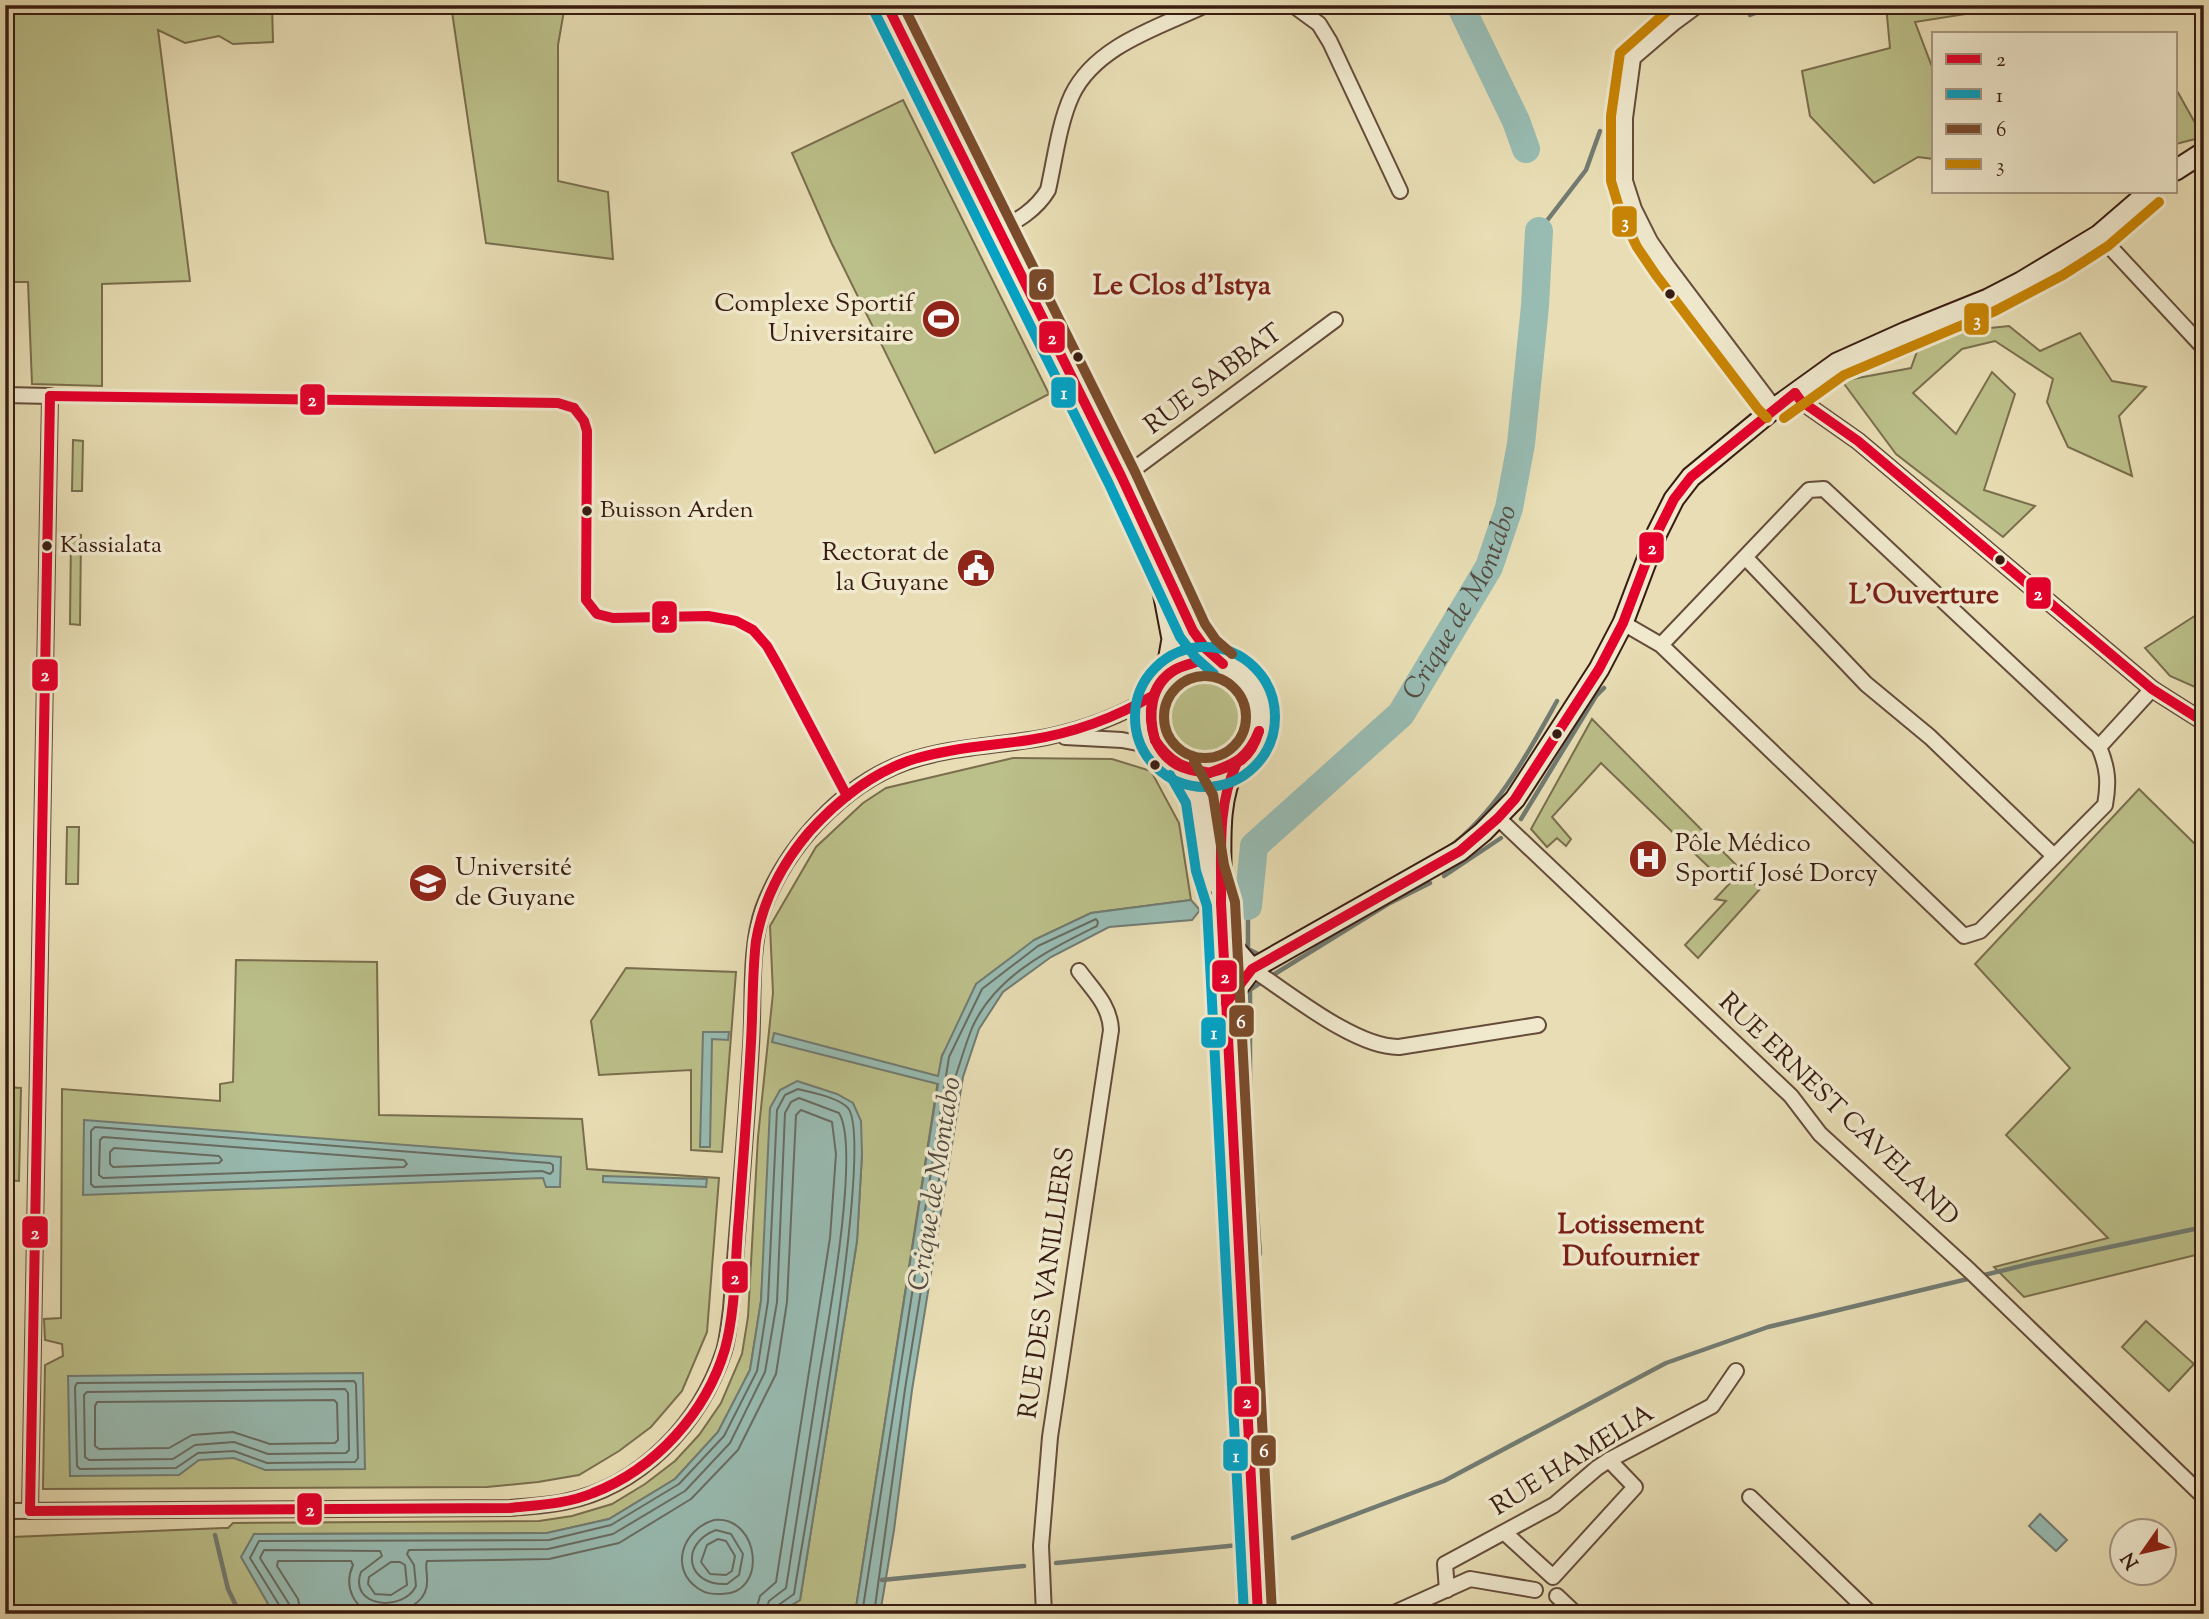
<svg xmlns="http://www.w3.org/2000/svg" width="2209" height="1619" font-family="'Sorts Mill Goudy',serif">
<rect width="100%" height="100%" fill="#e8ddb4"/>
<filter id="stains"><feTurbulence type="fractalNoise" baseFrequency=".00286" numOctaves="4"/><feColorMatrix values="0 0 0 0 .2 0 0 0 0 .09 0 0 0 0 .02 0 0 0 .5 -.17"/></filter>
<radialGradient id="worn" r=".72"><stop offset=".6" stop-color="#630" stop-opacity="0"/><stop offset="1" stop-color="#630" stop-opacity=".3"/></radialGradient>
<!-- green -->
<g fill="#bbbf89" stroke="#7a6e4e" stroke-width="2">
<path d="M5,5H272L273,42L233,44L219,36L185,43L158,30L190,281L102,284V386L32,384L28,282H5Z"/>
<path d="M451,5H565L558,45V181L608,192L613,259L486,243Z"/>
<path d="M1886,5H1966V14L1915,22L1934,72V159L1918,157L1874,183L1810,116L1802,71L1890,48Z"/>
<path d="M2176,89L2203,137L2176,144Z"/>
<path d="M903,100L1049,394L935,453L832,244L792,153Z"/>
<path d="M2009,326L2040,351L2080,333L2112,381L2146,387L2119,416L2132,476L2068,447L2047,402L2053,379L1995,341L1962,349L1913,393L1956,434L1992,372L2015,394L1984,490L2035,506L2003,537L1896,454L1842,381L1911,368L1923,335Z"/>
<path d="M73,440L83,441L82,491H72Z"/>
<path d="M71,534L81,535L80,625L70,624Z"/>
<path d="M2204,610V691L2170,676L2145,648Z"/>
<circle cx="1204" cy="717" r="45"/>
<path d="M1592,719L1760,889L1698,958L1685,945L1726,901L1715,899L1732,881L1722,870L1717,875L1601,763L1552,817L1571,839L1566,846L1557,838L1547,847L1531,829Z"/>
<path d="M1013,758L1112,759L1151,771L1179,823L1191,900L1091,913L1034,940L942,1055L855,1614H776L800,1600L857,1241L862,1154L766,1220L761,1301L750,1370L718,1432L675,1479L609,1519L547,1533L254,1534L271,1608L279,1614H12L13,1537L223,1528H228L233,1523L539,1521L572,1516L612,1504L645,1484L675,1461L699,1435L721,1403L742,1354L748,1317L758,1137L773,993L770,926L816,847L863,803L886,788Z"/>
<path d="M2139,789L2204,853V1253L2024,1297L1994,1267L2108,1238L2006,1135L2070,1068L1975,964Z"/>
<path d="M67,827H79L78,884H66Z"/>
<path d="M236,960L377,962L379,1115L582,1119L587,1169L719,1178L707,1332L682,1391L651,1427L619,1451L579,1475L538,1482L487,1487L43,1489L45,1365L63,1356L62,1344L45,1340L44,1319L61,1318L62,1089L220,1101V1084L233,1082Z"/>
<path d="M626,968L736,972L722,1152L691,1150V1070L599,1075L591,1021Z"/>
<path d="M5,1087L21,1088L19,1181L5,1180Z"/>
<path d="M2146,1321L2194,1364L2169,1391L2122,1347Z"/>
</g>
<!-- water -->
<g fill="#98bbb2" stroke="#727b72" stroke-width="2">
<path d="M1191,900L1200,910L1192,920L1109,927L1051,957L1003,992L979,1029L963,1077L912,1390L894,1530L880,1614H855L938,1084L772,1042L774,1033L938,1076L942,1056L976,984L1034,940L1091,913Z"/>
<path d="M703,1032H729L728,1040L712,1039L710,1147H700Z"/>
<path d="M797,1081L837,1094L853,1103L861,1121L862,1154L857,1241L800,1600L776,1614H279L271,1609L241,1557L254,1534L547,1533L609,1519L675,1479L718,1432L750,1370L761,1301L770,1108L780,1090Z"/>
<path d="M84,1120L561,1157L560,1187H546L543,1178L83,1195Z"/>
<path d="M603,1176L707,1179L706,1187L603,1182Z"/>
<path d="M363,1373L365,1469L265,1470L234,1458L199,1460L179,1475L70,1476L68,1376Z"/>
<path d="M2040,1514L2067,1540L2056,1551L2029,1526Z"/>
</g>
<g fill="none" stroke-linecap="round" stroke-linejoin="round">
<!-- shore -->
<g stroke="#686c62" stroke-width="2">
<path d="M95,1127L550,1163L553,1165V1171L550,1174L542,1171L94,1187L91,1184V1131Z"/>
<path d="M103,1137L404,1160L407,1164L404,1167L103,1178L99,1175L100,1140Z"/>
<path d="M114,1148L219,1156L222,1160L219,1163L113,1167L110,1164V1152Z"/>
<path d="M354,1381L356,1384L358,1458L355,1462L267,1463L234,1451L198,1453L176,1468L80,1469L77,1466L75,1387L77,1383Z"/>
<path d="M345,1389L348,1393L349,1450L346,1453L268,1454L234,1442L195,1445L173,1459L89,1460L85,1457L84,1395L87,1392Z"/>
<path d="M334,1400L337,1403L338,1440L335,1443L270,1444L233,1432L192,1435L169,1448L99,1449L95,1446V1406L97,1402Z"/>
<path d="M714,1520C760,1515 769,1596 720,1594C713,1594 706,1594 699,1589C668,1569 683,1529 714,1520Z"/>
<path d="M716,1530L731,1534L743,1554L739,1575L727,1584C686,1586 679,1544 716,1530Z"/>
<path d="M718,1539L726,1541L735,1556L732,1571L726,1575L710,1574L701,1562L707,1545Z"/>
<path d="M391,1562H400L405,1565L407,1585L391,1595L375,1594L368,1584L369,1577Z"/>
<path d="M282,1614L281,1608L250,1558L259,1541L549,1540L611,1525L679,1484L724,1436L757,1371L768,1301L777,1110L785,1095L798,1089C812,1093 838,1097 848,1108C876,1143 804,1528 794,1594L777,1606L774,1614"/>
<path d="M291,1614L289,1604L260,1558L264,1550L380,1551L382,1556L361,1572C348,1607 403,1613 416,1586L414,1565L407,1554L409,1550L548,1549L613,1534L685,1491L730,1443L765,1372L777,1302L785,1113L791,1102L799,1098L839,1113C861,1149 827,1329 819,1377C808,1448 797,1518 786,1588L769,1601L765,1614"/>
<path d="M301,1614L298,1599L277,1566L278,1561H351L353,1565C343,1587 354,1611 379,1614"/>
<path d="M394,1614C412,1608 429,1599 427,1578C427,1570 425,1567 427,1561L549,1559L619,1543L691,1499L738,1450L776,1374L787,1302L796,1115L801,1110L832,1122L836,1154L830,1238L776,1582L760,1596L755,1614"/>
<path d="M862,1614L949,1057L982,989L1038,946L1096,919L1098,922L1097,926C1049,950 995,976 972,1028C966,1043 961,1060 956,1075L905,1389L874,1614"/>
</g>
<!-- stream -->
<g stroke="#727b72" stroke-width="4.5">
<path d="M1750,15L1777,5"/>
<path d="M1539,231L1586,170L1600,131"/>
<path d="M1521,819L1596,696L1604,688"/>
<path d="M1448,848C1497,812 1528,753 1557,701"/>
<path d="M1444,876L1501,838"/>
<path d="M1248,906V949L1262,956"/>
<path d="M1273,975L1388,904L1430,883"/>
<path d="M1259,984L1250,990V1114L1260,1254"/>
<path d="M215,1535L228,1589L240,1614"/>
<path d="M1293,1538L1444,1481L1666,1363L1768,1327L2034,1263L2204,1227"/>
<path d="M1056,1563L1239,1545"/>
<path d="M882,1580L1024,1566"/>
</g>
<!-- river -->
<g stroke="#98bbb2" stroke-width="28">
<path d="M1460,5L1516,121L1526,149"/>
<path id="s1" d="M1248,906L1254,846L1401,714L1489,567L1509,508L1521,444L1535,306L1539,231"/>
</g>
<!-- minor casing -->
<g stroke="#654c3a" stroke-width="18">
<g id="minor">
<path d="M1293,5L1319,24L1330,42L1400,191"/>
<path d="M1698,5L1675,22L1633,58L1625,118V181L1634,209L1650,241L1668,267L1769,401L1776,407"/>
<path d="M998,231C1018,220 1036,210 1048,190C1055,159 1059,123 1072,95C1096,45 1160,27 1206,5"/>
<path d="M2099,235L2204,348"/>
<path d="M5,395L50,396L30,1511"/>
<path d="M1122,478L1335,320"/>
<path d="M1746,558L1866,684L1930,737L2054,856"/>
<path d="M1623,623L1661,645L1964,936L1980,931L2105,805C2109,783 2108,768 2099,747L1824,489L1809,490L1661,645"/>
<path d="M1065,737L1122,740L1158,747"/>
<path d="M2099,747L2152,689"/>
<path d="M1498,818L1791,1096L1820,1134L1970,1271L2204,1497"/>
<path d="M1252,969C1289,993 1356,1048 1399,1047L1538,1025"/>
<path d="M1750,1497L1871,1614"/>
<path d="M5,1511L510,1508C528,1506 546,1506 564,1502C640,1487 700,1424 724,1351C728,1338 729,1323 731,1309C738,1222 746,1134 751,1046C754,1004 749,949 763,909C786,847 842,785 906,762C952,746 1000,746 1047,737C1085,729 1121,716 1154,695"/>
<path d="M1505,1533L1553,1577L1635,1487L1609,1460"/>
<path d="M1447,1590L1445,1564L1554,1505L1597,1468L1609,1460L1712,1406L1736,1371"/>
<path d="M1557,1596L1576,1614"/>
<path d="M1044,1614L1041,1546L1050,1437L1111,1030C1110,1005 1093,990 1079,971"/>
<path d="M1392,1614L1470,1579L1535,1590"/>
</g>
</g>
<!-- tertiary casing -->
<g stroke="#654c3a" stroke-width="19">
<path id="tertiary" d="M1795,393L1801,401L1858,441L2152,689L2204,722"/>
</g>
<!-- secondary casing -->
<g stroke="#391c12" stroke-width="23">
<g id="secondary">
<path d="M887,5L1122,478L1193,631L1206,649L1223,664"/>
<path d="M2176,170L2204,152"/>
<path d="M1160,576L1172,639L1165,679"/>
<circle cx="1205" cy="718" r="56"/>
<path d="M1236,765C1214,805 1223,858 1221,903L1258,1614"/>
<path d="M1182,768L1199,798L1215,883"/>
<path d="M1223,935L1252,969"/>
<path d="M1226,1003L1252,969L1460,851L1483,832L1515,799L1599,669L1623,623L1657,533L1674,499L1691,477L1776,407L1837,363L1906,332L1988,299L2021,282L2099,235L2150,191"/>
</g>
</g>
<!-- minor -->
<use href="#minor" stroke="#f0e9ce" stroke-width="14"/>
<!-- tertiary -->
<use href="#tertiary" stroke="#f0e9ce" stroke-width="16"/>
<!-- secondary -->
<use href="#secondary" stroke="#f0e9ce" stroke-width="19"/>
<!-- bus-1 casing -->
<g stroke="#f0e9ce" stroke-width="16">
<g id="bus-1">
<path d="M887,5L1122,478L1193,631L1206,649L1223,664"/>
<path d="M1795,393L1801,401L1858,441L2152,689L2204,722"/>
<path d="M50,396L558,403L574,408"/>
<path d="M574,408L584,421L587,431L586,600L597,614L613,618L708,616L736,621L753,630L767,646L779,667L847,796"/>
<path d="M1155,740C1171,763 1182,767 1209,773"/>
<path d="M1155,740C1167,765 1183,770 1209,773"/>
<path d="M1155,740C1147,715 1149,685 1174,670C1181,666 1189,664 1196,662"/>
<path d="M1155,740C1148,715 1150,685 1175,670C1181,666 1189,665 1196,662"/>
<path d="M1236,765C1216,809 1222,856 1221,903L1258,1614"/>
<path d="M1209,773C1236,763 1248,758 1259,731"/>
<path d="M1209,773C1236,766 1251,760 1259,731"/>
<path d="M1226,1003L1252,969L1460,851L1498,818L1515,799L1599,669L1623,623L1657,533L1674,499L1691,477L1795,393"/>
<path d="M30,1511L510,1508C538,1505 567,1504 593,1493C655,1469 706,1413 725,1349C736,1309 735,1258 739,1217C743,1159 748,1100 751,1042C753,1008 752,975 756,941C763,900 782,864 809,832C836,802 869,775 908,761C947,748 989,746 1029,740C1074,733 1115,718 1154,695"/>
<path d="M30,1511L50,396"/>
</g>
</g>
<!-- bus-2 casing -->
<g stroke="#f0e9ce" stroke-width="16">
<g id="bus-2">
<path d="M874,11L1109,484L1180,637L1196,658L1214,674"/>
<circle cx="1205" cy="717" r="70"/>
<path d="M1170,775L1186,803L1196,871L1207,906L1244,1614"/>
</g>
</g>
<!-- bus-3 casing -->
<g stroke="#f0e9ce" stroke-width="16">
<g id="bus-3">
<path d="M903,5L1135,472L1205,624L1216,640L1232,654"/>
<circle cx="1205" cy="717" r="41"/>
<path d="M1194,761L1213,795L1224,865L1235,902L1272,1613"/>
</g>
</g>
<!-- bus-4 casing -->
<g stroke="#f0e9ce" stroke-width="16">
<g id="bus-4">
<path d="M1674,5L1620,53L1611,116V181L1621,214L1637,247L1656,275L1758,409L1767,418"/>
<path d="M1784,418L1844,375L1993,312L2063,275L2108,246L2159,202"/>
</g>
</g>
<!-- bus-1 -->
<use href="#bus-1" stroke="#e4002b" stroke-width="10"/>
<!-- bus-2 -->
<use href="#bus-2" stroke="#03a2c5" stroke-width="10"/>
<!-- bus-3 -->
<use href="#bus-3" stroke="#7a4b2a" stroke-width="10"/>
<!-- bus-4 -->
<use href="#bus-4" stroke="#c88404" stroke-width="10"/>
</g>
<!-- icons -->
<defs>
<g id="stadium-disc" transform="scale(2.0125)"><circle r="9.5" fill="#8f2418" stroke="#f0e9ce"/><path d="M0-5a6.5 5 0 1 0 0 10a6.5 5 0 1 0 0-10ZM-3.5-1.8h7v3.6h-7Z" fill="#fff"/></g>
<g id="civic-disc" transform="scale(2.0125)"><circle r="9.5" fill="#8f2418" stroke="#f0e9ce"/><path d="M-.6-6.5H3V-4.5H.6V-3L4-1V1h2V6H-6V1h2V-1L-.6-3ZM-1.2 2.5V6h2.4V2.5Z" fill="#fff"/></g>
<g id="hospital-disc" transform="scale(2.0125)"><circle r="9.5" fill="#8f2418" stroke="#f0e9ce"/><path d="M-5-5h3v3.5h4V-5h3V5h-3V1.5h-4V5h-3Z" fill="#fff"/></g>
<g id="university-disc" transform="scale(2.0125)"><circle r="9.5" fill="#8f2418" stroke="#f0e9ce"/><path d="M0-5L7-2L0 1L-7-2ZM-4 1L0 2.5L4 1V4Q0 6-4 4Z" fill="#fff"/></g>
</defs>
<g fill-rule="evenodd">
<use href="#stadium-disc" x="941" y="319"/>
<use href="#civic-disc" x="976" y="568"/>
<use href="#hospital-disc" x="1648" y="859"/>
<use href="#university-disc" x="428" y="883"/>
</g>
<!-- markers -->
<g fill="#391c12" stroke="#f0e9ce" stroke-width="2.5">
<circle cx="1670" cy="294" r="6"/>
<circle cx="1078" cy="357" r="6"/>
<circle cx="587" cy="511" r="6"/>
<circle cx="47" cy="546" r="6"/>
<circle cx="2000" cy="560" r="6"/>
<circle cx="1557" cy="734" r="6"/>
<circle cx="1155" cy="765" r="6"/>
</g>
<g text-anchor="middle" dominant-baseline="central" stroke-width="7" stroke-linejoin="round" paint-order="stroke">
<!-- bus labels -->
<g font-size="24" fill="#391c12" stroke="#f0e9ce" text-anchor="start">
<text x="600" y="511">Buisson Arden</text>
<text x="60" y="546">Kassialata</text>
</g>
<!-- poi labels -->
<g font-size="26" fill="#391c12" stroke="#f0e9ce" text-anchor="end">
<text x="914" y="304">Complexe Sportif<tspan x="914" dy="30">Universitaire</tspan></text>
<text x="949" y="553">Rectorat de<tspan x="949" dy="30">la Guyane</tspan></text>
<text x="1675" y="844" text-anchor="start">Pôle Médico<tspan x="1675" dy="30">Sportif José Dorcy</tspan></text>
<text x="455" y="868" text-anchor="start">Université<tspan x="455" dy="30">de Guyane</tspan></text>
</g>
<!-- street labels -->
<g font-size="26" fill="#391c12" stroke="#f0e9ce">
<text transform="translate(1214 380) rotate(-37)">RUE SABBAT</text>
<text transform="translate(1838 1110) rotate(44)">RUE ERNEST CAVELAND</text>
<text transform="translate(1048 1283) rotate(-82)">RUE DES VANILLIERS</text>
<text transform="translate(1573 1461) rotate(-32)">RUE HAMELIA</text>
</g>
<!-- neighbourhood labels -->
<g font-size="28" font-weight="bold" fill="#7a1f14" stroke="#f0e9ce">
<text x="1182" y="287">Le Clos d'Istya</text>
<text x="1924" y="596">L'Ouverture</text>
<text x="1631" y="1226">Lotissement<tspan x="1631" dy="32">Dufournier</tspan></text>
</g>
<!-- water labels -->
<g font-size="28" font-style="italic" fill="#564c42" stroke="#f0e9ce">
<text stroke="none"><textPath href="#s1" startOffset="385">Crique de Montabo</textPath></text>
<text transform="translate(936 1184) rotate(-81)">Crique de Montabo</text>
</g>
</g>
<g stroke="#f0e9ce" stroke-width="2.5">
<rect x="1611" y="205" width="27" height="33" rx="7" fill="#c88404"/>
<rect x="1028" y="268" width="27" height="33" rx="7" fill="#7a4b2a"/>
<rect x="1963" y="302" width="27" height="34" rx="7" fill="#c88404"/>
<rect x="1038" y="320" width="28" height="34" rx="7" fill="#e4002b"/>
<rect x="1050" y="376" width="27" height="33" rx="7" fill="#03a2c5"/>
<rect x="299" y="383" width="27" height="33" rx="7" fill="#e4002b"/>
<rect x="1638" y="531" width="27" height="33" rx="7" fill="#e4002b"/>
<rect x="2025" y="576" width="27" height="34" rx="7" fill="#e4002b"/>
<rect x="651" y="600" width="27" height="34" rx="7" fill="#e4002b"/>
<rect x="31" y="658" width="28" height="34" rx="7" fill="#e4002b"/>
<rect x="1211" y="959" width="27" height="34" rx="7" fill="#e4002b"/>
<rect x="1228" y="1004" width="27" height="34" rx="7" fill="#7a4b2a"/>
<rect x="1200" y="1016" width="27" height="33" rx="7" fill="#03a2c5"/>
<rect x="21" y="1215" width="28" height="34" rx="7" fill="#e4002b"/>
<rect x="721" y="1260" width="28" height="34" rx="7" fill="#e4002b"/>
<rect x="1233" y="1385" width="27" height="33" rx="7" fill="#e4002b"/>
<rect x="1250" y="1434" width="27" height="33" rx="7" fill="#7a4b2a"/>
<rect x="1222" y="1438" width="27" height="34" rx="7" fill="#03a2c5"/>
<rect x="296" y="1492" width="27" height="34" rx="7" fill="#e4002b"/>
</g>
<g font-size="19" text-anchor="middle" font-weight="bold" fill="#fff">
<text x="1625" y="228">3</text>
<text x="1042" y="291">6</text>
<text x="1977" y="326">3</text>
<text x="1052" y="344">2</text>
<text x="1064" y="399">1</text>
<text x="312" y="406">2</text>
<text x="1652" y="554">2</text>
<text x="2038" y="600">2</text>
<text x="665" y="624">2</text>
<text x="45" y="681">2</text>
<text x="1225" y="983">2</text>
<text x="1241" y="1028">6</text>
<text x="1214" y="1039">1</text>
<text x="35" y="1239">2</text>
<text x="735" y="1284">2</text>
<text x="1247" y="1408">2</text>
<text x="1264" y="1457">6</text>
<text x="1236" y="1462">1</text>
<text x="310" y="1516">2</text>
</g>
<!-- margin -->
<rect width="2209" height="1619" fill="none" stroke="#e8ddb4" stroke-width="28"/>
<rect x="7" y="7" width="2195" height="1605" fill="none" stroke="#391c12" stroke-width="3.5"/>
<rect x="14" y="14" width="2181" height="1591" fill="none" stroke="#391c12" stroke-width="2"/>
<!-- legend -->
<rect x="1932" y="32" width="245" height="161" fill="#f0e9ce" stroke="#a79783" stroke-width="2"/>
<rect x="1946" y="54" width="35" height="10" fill="#e4002b" stroke="#a79783" stroke-width="2"/>
<text x="1996" y="66" font-size="21" fill="#391c12">2</text>
<rect x="1946" y="89" width="35" height="10" fill="#03a2c5" stroke="#a79783" stroke-width="2"/>
<text x="1996" y="102" font-size="21" fill="#391c12">1</text>
<rect x="1946" y="124" width="35" height="10" fill="#7a4b2a" stroke="#a79783" stroke-width="2"/>
<text x="1996" y="136" font-size="21" fill="#391c12">6</text>
<rect x="1946" y="159" width="35" height="10" fill="#c88404" stroke="#a79783" stroke-width="2"/>
<text x="1996" y="172" font-size="21" fill="#391c12">3</text>
<!-- north arrow -->
<g transform="translate(2143 1552) rotate(236)"><circle r="33" fill="#f0e9ce" stroke="#a79783" stroke-width="2"/>
<path d="M0-5L12 26L0 18L-12 26Z" fill="#8f2418"/>
<text y="-10" font-size="19" font-weight="bold" text-anchor="middle" fill="#391c12">N</text>
</g>
<rect width="100%" height="100%" filter="url(#stains)"/>
<rect width="100%" height="100%" fill="url(#worn)"/>
</svg>
